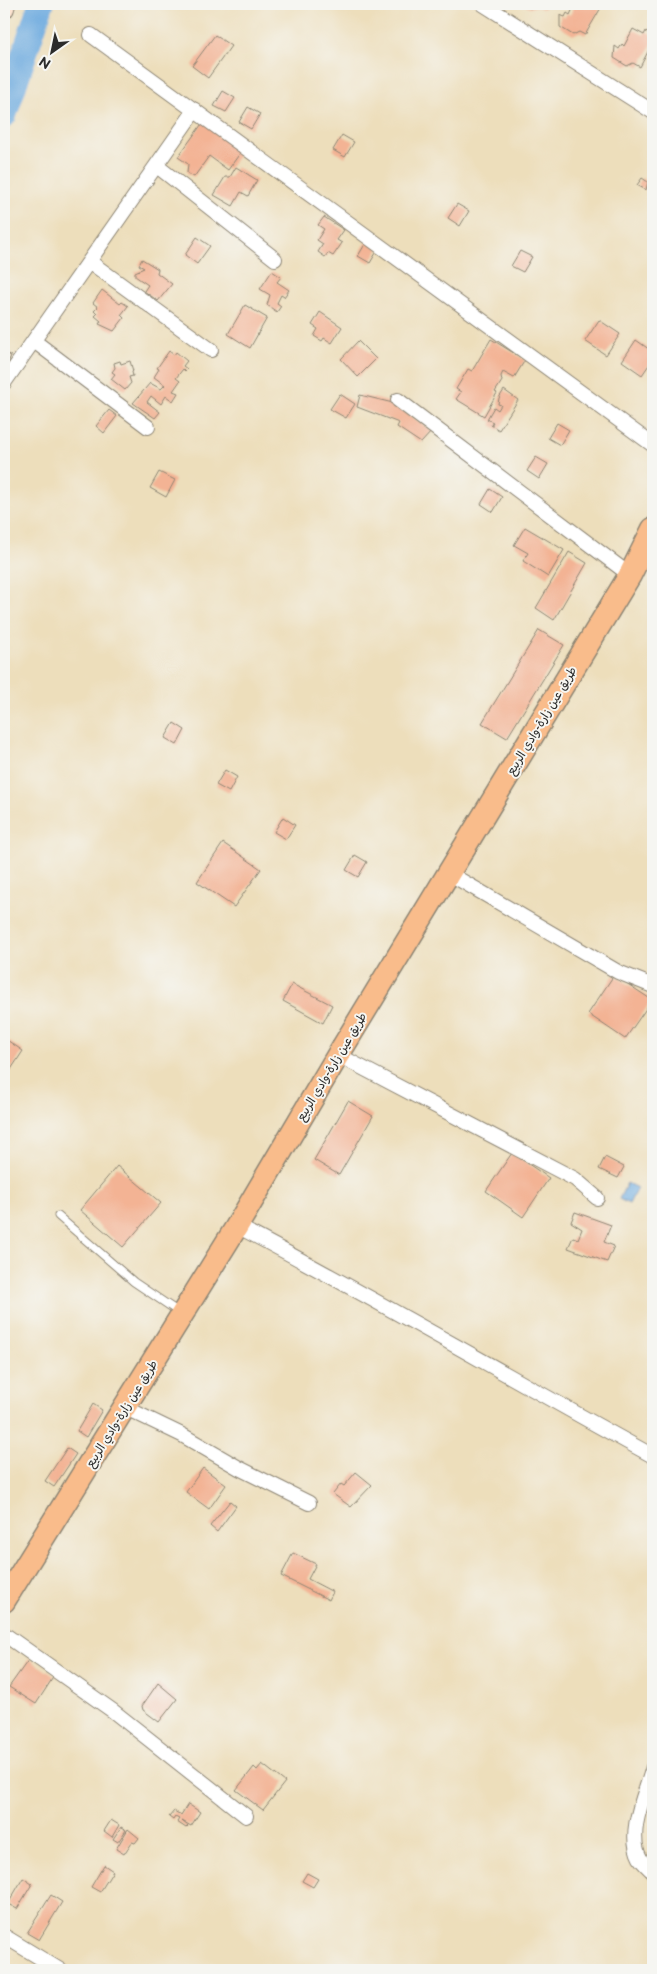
<svg xmlns="http://www.w3.org/2000/svg" width="657" height="1974" font-family="'Balsamiq Sans','Playpen Sans Arabic',sans-serif">
<rect width="100%" height="100%" fill="#f6f6f2"/>
<filter id="ink" filterUnits="userSpaceOnUse"><feTurbulence type="fractalNoise" baseFrequency=".02" numOctaves="2"/><feDisplacementMap in="SourceGraphic" scale="10" xChannelSelector="R" yChannelSelector="G"/><feConvolveMatrix kernelMatrix="1 2 1 2 8 2 1 2 1" color-interpolation-filters="sRGB"/></filter>
<filter id="wash" filterUnits="userSpaceOnUse"><feTurbulence type="fractalNoise" baseFrequency=".0096" numOctaves="4" result="noise"/><feDisplacementMap in="SourceGraphic" scale="20" xChannelSelector="R" yChannelSelector="G"/><feGaussianBlur stdDeviation="1.12" result="paint"/><feColorMatrix in="noise" values="0 0 0 0 0 0 0 0 0 0 0 0 0 0 0 0 0 1.4 0 .05"/><feComposite in="paint" operator="in"/></filter>
<g filter="url(#wash)">
<rect width="100%" height="100%" fill="#eddebb"/>
<!-- water -->
<path fill="#6daadf" stroke="#4c6a85" d="M627,1183L637,1188L629,1204L619,1199Z"/>
<g fill="none" stroke-linecap="round" stroke-linejoin="round">
<!-- river -->
<path stroke="#6daadf" stroke-width="26" d="M4,115L41,4"/>
</g>
<g id="blocks">
<!-- building -->
<g fill="#f3b394">
<path d="M522,4H547L543,9L536,6L530,8Z"/>
<path d="M575,4H598L602,6L585,35L579,32L573,35L560,27V15L565,17L567,13L570,15Z"/>
<path d="M633,29L644,35L646,31L653,36V42L640,67L633,63L627,66L614,58L615,46L619,49L622,44L624,46Z"/>
<path d="M215,35L231,46L208,78L192,66Z"/>
<path d="M223,91L235,98L226,112L214,106Z"/>
<path d="M248,107L260,114L251,129L239,122Z"/>
<path d="M204,121L243,149L228,170L209,156L194,177L187,173L188,164L178,157Z"/>
<path d="M342,135L354,142L345,157L333,150Z"/>
<path d="M236,167L257,180L248,196L241,192L233,206L214,195L225,177H230Z"/>
<path d="M642,178L648,182L646,190L637,185Z"/>
<path d="M457,204L469,211L460,226L448,218Z"/>
<path d="M324,217L344,230L337,240L342,243L333,256L328,253L325,257L318,252L323,244L317,240L324,229L318,225Z"/>
<path d="M197,237L210,246L197,264L185,255Z"/>
<path d="M367,241L379,248L370,263L358,256Z"/>
<path d="M520,251L532,257L523,272L511,266Z"/>
<path d="M142,259L158,269L157,273L172,284L158,301L144,291L148,285L135,276V272L144,268L139,265Z"/>
<path d="M272,271L281,277L277,282L289,290L284,297L281,295L277,303L281,306L277,312L267,305L270,295L260,289Z"/>
<path d="M102,290L120,304L122,302L128,306L121,315L124,318L114,331L99,324L101,321L95,316L97,314L94,311L98,307L93,303Z"/>
<path d="M245,305L267,318L250,348L228,334Z"/>
<path d="M320,312L342,327L332,343L324,338L322,341L314,336L318,329L312,325Z"/>
<path d="M599,320L620,334L606,355L585,341Z"/>
<path d="M491,339L525,360L514,378L503,372L501,376L502,381L495,392L497,393L484,416L456,399L461,392L456,389L468,369L472,371Z"/>
<path d="M636,340L653,352V359L642,375L622,361Z"/>
<path d="M358,341L376,359L358,377L341,359Z"/>
<path d="M169,351L174,355L176,352L187,361L183,366L187,369L185,371L183,369L176,378L180,381L173,391L178,393L173,401L166,396L161,404L151,396L147,402L160,412L155,418L133,403L150,383L161,389L165,385L154,377L159,369L157,368Z"/>
<path d="M4,352L11,356L4,371Z"/>
<path d="M120,361L121,364L130,361L133,371L132,372L133,376L129,377L131,383L125,390L111,379L115,374L112,372L115,368L114,363Z"/>
<path d="M504,390L518,400L499,430L491,425L493,422L487,419L494,407L498,410L501,405L498,404L499,398Z"/>
<path d="M340,394L355,404L346,418L330,409Z"/>
<path d="M360,395L393,403L432,431L421,443L397,427L399,423L357,407Z"/>
<path d="M109,410L117,416L104,433L96,426Z"/>
<path d="M557,423L569,430L560,445L548,438Z"/>
<path d="M536,457L548,464L539,479L527,471Z"/>
<path d="M159,472L175,480L166,497L150,488Z"/>
<path d="M490,489L502,497L493,512L481,504Z"/>
<path d="M525,527L564,550L548,577L523,561L528,553L514,545Z"/>
<path d="M569,552L587,563L554,620L536,608Z"/>
<path d="M539,630L564,645L507,738L482,723Z"/>
<path d="M174,723L185,730L177,745L165,738Z"/>
<path d="M225,770L237,777L229,792L216,785Z"/>
<path d="M283,817L295,825L286,839L274,832Z"/>
<path d="M223,843L261,869L234,907L197,882Z"/>
<path d="M355,855L367,862L358,877L346,870Z"/>
<path d="M614,975L652,1000L625,1039L588,1014Z"/>
<path d="M292,984L332,1005L323,1023L283,1001Z"/>
<path d="M4,1038L23,1051L4,1080Z"/>
<path d="M348,1101L373,1116L339,1175L314,1160Z"/>
<path d="M512,1153L549,1178L523,1217L486,1191Z"/>
<path d="M605,1157L624,1167L618,1178L599,1169Z"/>
<path d="M117,1166L161,1203L123,1247L80,1210Z"/>
<path d="M575,1212L611,1225L604,1242L614,1246L607,1262L568,1248L573,1237L578,1239L582,1229L571,1222Z"/>
<path d="M93,1404L102,1410L86,1437L77,1431Z"/>
<path d="M67,1448L76,1454L54,1487L45,1481Z"/>
<path d="M203,1468L226,1485L209,1509L186,1492Z"/>
<path d="M356,1472L372,1485L351,1507L333,1494L341,1484L344,1486Z"/>
<path d="M230,1501L236,1506L217,1532L210,1526Z"/>
<path d="M293,1553L316,1564L308,1579L333,1592L329,1600L281,1576Z"/>
<path d="M29,1659L54,1676L36,1704L9,1687Z"/>
<path d="M158,1683L177,1699L159,1722L143,1710L142,1706Z"/>
<path d="M262,1764L285,1782L263,1810L236,1790L254,1767L257,1770Z"/>
<path d="M188,1804L200,1812L191,1826L182,1821L188,1826L186,1828L177,1822L179,1819L175,1817L173,1820L169,1817L174,1811L181,1815Z"/>
<path d="M111,1820L119,1825L112,1837L104,1831Z"/>
<path d="M121,1827L126,1830L118,1842L113,1839Z"/>
<path d="M128,1829L139,1838L135,1843L132,1842L124,1854L116,1849Z"/>
<path d="M104,1865L113,1871L100,1892L91,1887Z"/>
<path d="M307,1873L318,1879L313,1887L302,1881Z"/>
<path d="M23,1878L32,1884L17,1909L8,1904Z"/>
<path d="M51,1895L62,1902L39,1940L27,1933Z"/>
</g>
</g>
</g>
<g filter="url(#ink)">
<use href="#blocks" fill-opacity="0" stroke="#8c8473" stroke-width="1"/>
<g fill="none" stroke-linecap="round" stroke-linejoin="round">
<!-- service casing -->
<g stroke="#8c8473" stroke-width="9">
<path id="service" d="M58,1216L134,1282L180,1313"/>
</g>
<!-- minor casing -->
<g stroke="#8c8473" stroke-width="16">
<g id="minor">
<path d="M483,4L653,112"/>
<path d="M91,35L653,445"/>
<path d="M157,166L275,259"/>
<path d="M90,262L211,350"/>
<path d="M34,341L148,427"/>
<path d="M4,383L195,110"/>
<path d="M398,400L630,575"/>
<path d="M450,874L618,972L653,986"/>
<path d="M338,1055L575,1179L597,1198"/>
<path d="M237,1226C378,1300 514,1380 653,1456"/>
<path d="M126,1408L182,1435L239,1468L309,1503"/>
<path d="M4,1634L113,1711L246,1816"/>
<path d="M653,1767C646,1793 626,1832 640,1858C643,1863 649,1868 653,1872"/>
<path d="M4,1936L60,1970"/>
</g>
</g>
<!-- secondary casing -->
<g stroke="#8c8473" stroke-width="22">
<path id="secondary" d="M4,8L5,4"/>
</g>
<!-- primary casing -->
<g stroke="#8c8473" stroke-width="25">
<path id="primary" d="M4,1601L237,1226L338,1055L630,575L653,529"/>
</g>
<!-- service -->
<use href="#service" stroke="#fff" stroke-width="7"/>
<!-- minor -->
<use href="#minor" stroke="#fff" stroke-width="14"/>
<!-- secondary -->
<use href="#secondary" stroke="#fde4d1" stroke-width="20"/>
<!-- primary -->
<use href="#primary" stroke="#f9bc8b" stroke-width="22"/>
</g>
</g>
<g text-anchor="middle" dominant-baseline="central" stroke-width="4" stroke-linejoin="round" paint-order="stroke">
<!-- street labels -->
<g font-size="12" fill="#2b2b2b" stroke="#f6f6f2">
<text transform="translate(542 721) rotate(-59)">طريق عين زارة-وادي الربيع</text>
<text transform="translate(332 1067) rotate(-59)">طريق عين زارة-وادي الربيع</text>
<text transform="translate(122 1414) rotate(-58)">طريق عين زارة-وادي الربيع</text>
</g>
</g>
<!-- margin -->
<rect width="657" height="1974" fill="none" stroke="#f6f6f2" stroke-width="20"/>
<!-- north arrow -->
<g transform="translate(52 52) rotate(213)" stroke="#f6f6f2" stroke-width="4" paint-order="stroke">
<path d="M0-4L9 19L0 12L-9 19Z" fill="#2b2b2b"/>
<text y="-8" font-size="14" font-weight="bold" text-anchor="middle" fill="#2b2b2b">N</text>
</g>
</svg>
